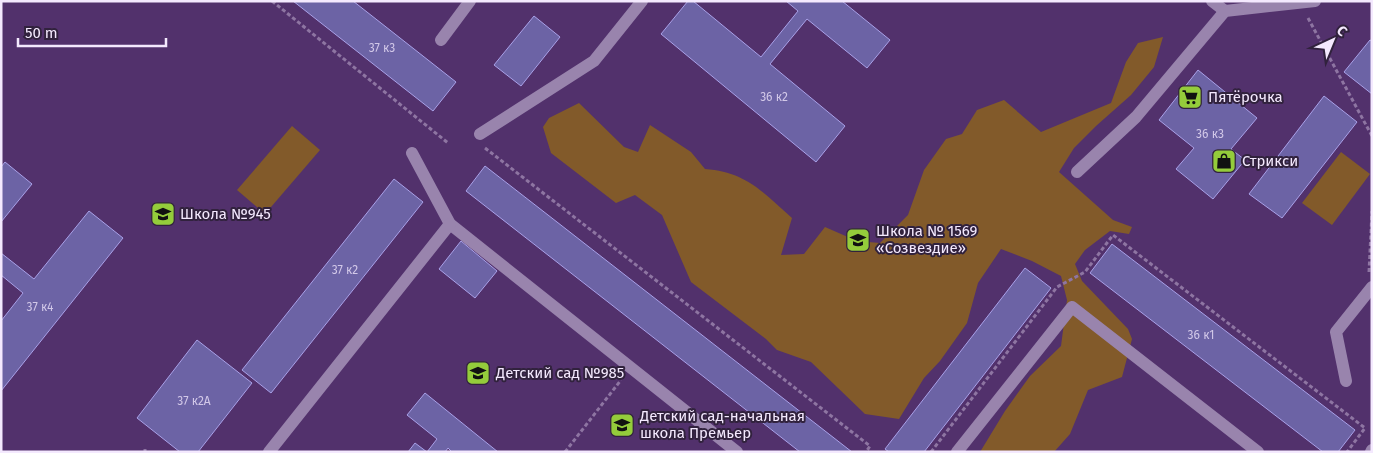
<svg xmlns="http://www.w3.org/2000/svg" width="1373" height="453" font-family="'Fira Sans',sans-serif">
<rect width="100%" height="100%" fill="#52316c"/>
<!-- green -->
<g fill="#825a2a">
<path d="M1163,37L1154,67L1131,95L1096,126L1074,148L1059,172L1113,220L1132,227L1129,234L1110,231L1085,250L1075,264L1082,281L1128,329L1132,339L1122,377L1088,390L1070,434L1054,452H980L1005,411L1030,376L1061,346L1067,300L1061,276L1032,261L1001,249L978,283L967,323L940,361L924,378L899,419L865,414L811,362L777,350L766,339L691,282L662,215L635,195L616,203L551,153L543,127L549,118L579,103L624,147L638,152L650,125L691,152L705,169C746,172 763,192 792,218L781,255L804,254L825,227L857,241L880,243L908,215L924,170L946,139L962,134L977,110L1004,100L1041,132L1111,103L1126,62L1138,43Z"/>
<path d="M292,126L320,150L265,214L237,190Z"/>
<path d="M1341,152L1370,174L1332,225L1302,203Z"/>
</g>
<!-- building -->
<g fill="#6c63a5" stroke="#a9a1e8">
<path d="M293,1H353L456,82L433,111Z"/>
<path d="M688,1H693L761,57L798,11L786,1H842L890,40L867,68L807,19L770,64L845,126L816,162L661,34Z"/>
<path d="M534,16L560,37L521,86L494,65Z"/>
<path d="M1370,40L1372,41V94L1344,72Z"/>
<path d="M1198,70L1257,118L1231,149L1245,160L1213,199L1176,169L1194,148L1159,120Z"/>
<path d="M1324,96L1357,122L1282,218L1249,194Z"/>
<path d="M5,162L32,184L1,222V167Z"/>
<path d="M485,166L548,215L852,452H800L466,191Z"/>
<path d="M394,179L423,202L271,393L242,370Z"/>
<path d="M89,211L123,238L1,391V321L23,293L1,275V253L34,279Z"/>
<path d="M461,241L497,271L475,298L439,269Z"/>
<path d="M1112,244L1355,430L1338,452H1323L1090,273Z"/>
<path d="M1025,268L1051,288L924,452H889L885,449Z"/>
<path d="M197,340L252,383L198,452H180L137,418Z"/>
<path d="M425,393L498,452H452L448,448L445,452H408L415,443L427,452L437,439L407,415Z"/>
</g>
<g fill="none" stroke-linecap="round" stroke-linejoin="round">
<!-- path -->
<g stroke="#8e75a2" stroke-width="3" stroke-dasharray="4 2.5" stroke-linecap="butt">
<path d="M272,1L448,143"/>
<path d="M1308,18L1372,136"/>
<path d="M485,148L870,446L866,452"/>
<path d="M1369,272L1372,211"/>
<path d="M145,449V452"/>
<path d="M565,452L621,380"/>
<path d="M931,452L1057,287L1085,272L1113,235L1365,428L1347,452"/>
</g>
<!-- minor -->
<g stroke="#9984ad" stroke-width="12">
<path d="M1212,1L1225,11"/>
<path d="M441,40L470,1"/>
<path d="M480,134L594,61L642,1"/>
<path d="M412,153L450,224L737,452"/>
<path d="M1077,172L1136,117L1225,11L1315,1"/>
<path d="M1346,381L1336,332L1372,287"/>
<path d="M269,452L450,224"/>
<path d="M957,452L1072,307L1258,452"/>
<path d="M1371,452L1372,450"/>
</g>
</g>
<!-- icons -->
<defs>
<g id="supermarket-square" transform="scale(1.25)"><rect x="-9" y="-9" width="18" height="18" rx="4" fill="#94cc3b" stroke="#31223d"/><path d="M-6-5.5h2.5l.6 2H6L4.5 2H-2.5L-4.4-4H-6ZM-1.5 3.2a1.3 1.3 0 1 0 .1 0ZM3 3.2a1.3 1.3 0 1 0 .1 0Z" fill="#111"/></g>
<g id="shop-square" transform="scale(1.25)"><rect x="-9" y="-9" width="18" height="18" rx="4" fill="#94cc3b" stroke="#31223d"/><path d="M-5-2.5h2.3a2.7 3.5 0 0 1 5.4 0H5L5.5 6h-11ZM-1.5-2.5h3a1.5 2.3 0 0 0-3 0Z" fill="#111"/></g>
<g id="school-square" transform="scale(1.25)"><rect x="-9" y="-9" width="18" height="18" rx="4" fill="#94cc3b" stroke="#31223d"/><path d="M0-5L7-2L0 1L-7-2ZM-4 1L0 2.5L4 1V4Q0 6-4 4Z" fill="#111"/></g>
</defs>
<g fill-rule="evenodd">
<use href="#supermarket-square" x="1190" y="97"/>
<use href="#shop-square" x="1224" y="161"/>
<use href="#school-square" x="163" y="214"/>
<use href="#school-square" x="858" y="240"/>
<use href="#school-square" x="478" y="373"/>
<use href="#school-square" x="622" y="425"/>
</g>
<g text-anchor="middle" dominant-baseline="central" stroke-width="4" stroke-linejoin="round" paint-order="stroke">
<!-- number labels -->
<g font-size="12" fill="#d2c8e8">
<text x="382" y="48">37 к3</text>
<text x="774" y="97">36 к2</text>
<text x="1210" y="134">36 к3</text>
<text x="345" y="270">37 к2</text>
<text x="40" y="307">37 к4</text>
<text x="1201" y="335">36 к1</text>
<text x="194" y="401">37 к2А</text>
</g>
<!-- poi labels -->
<g font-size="15" fill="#f4e9fe" stroke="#31223d" text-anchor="start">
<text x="1208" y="97">Пятёрочка</text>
<text x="1242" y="161">Стрикси</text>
<text x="180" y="214">Школа №945</text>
<text x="876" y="231">Школа № 1569<tspan x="876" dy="17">«Созвездие»</tspan></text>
<text x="496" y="373">Детский сад №985</text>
<text x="640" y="416">Детский сад-начальная<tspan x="640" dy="17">школа Премьер</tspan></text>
</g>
</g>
<!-- border -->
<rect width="1373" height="453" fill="none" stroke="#f4e9fe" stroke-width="5"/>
<!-- north arrow -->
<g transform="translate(1333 40) rotate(44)" stroke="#31223d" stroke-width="4" paint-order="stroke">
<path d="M0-4L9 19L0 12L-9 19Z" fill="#f4e9fe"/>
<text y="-8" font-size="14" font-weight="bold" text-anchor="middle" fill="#f4e9fe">С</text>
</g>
<!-- scale -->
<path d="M18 38v8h148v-8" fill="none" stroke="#f4e9fe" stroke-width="2.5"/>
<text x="25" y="38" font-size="15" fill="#f4e9fe" stroke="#31223d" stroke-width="4" paint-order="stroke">50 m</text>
</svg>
